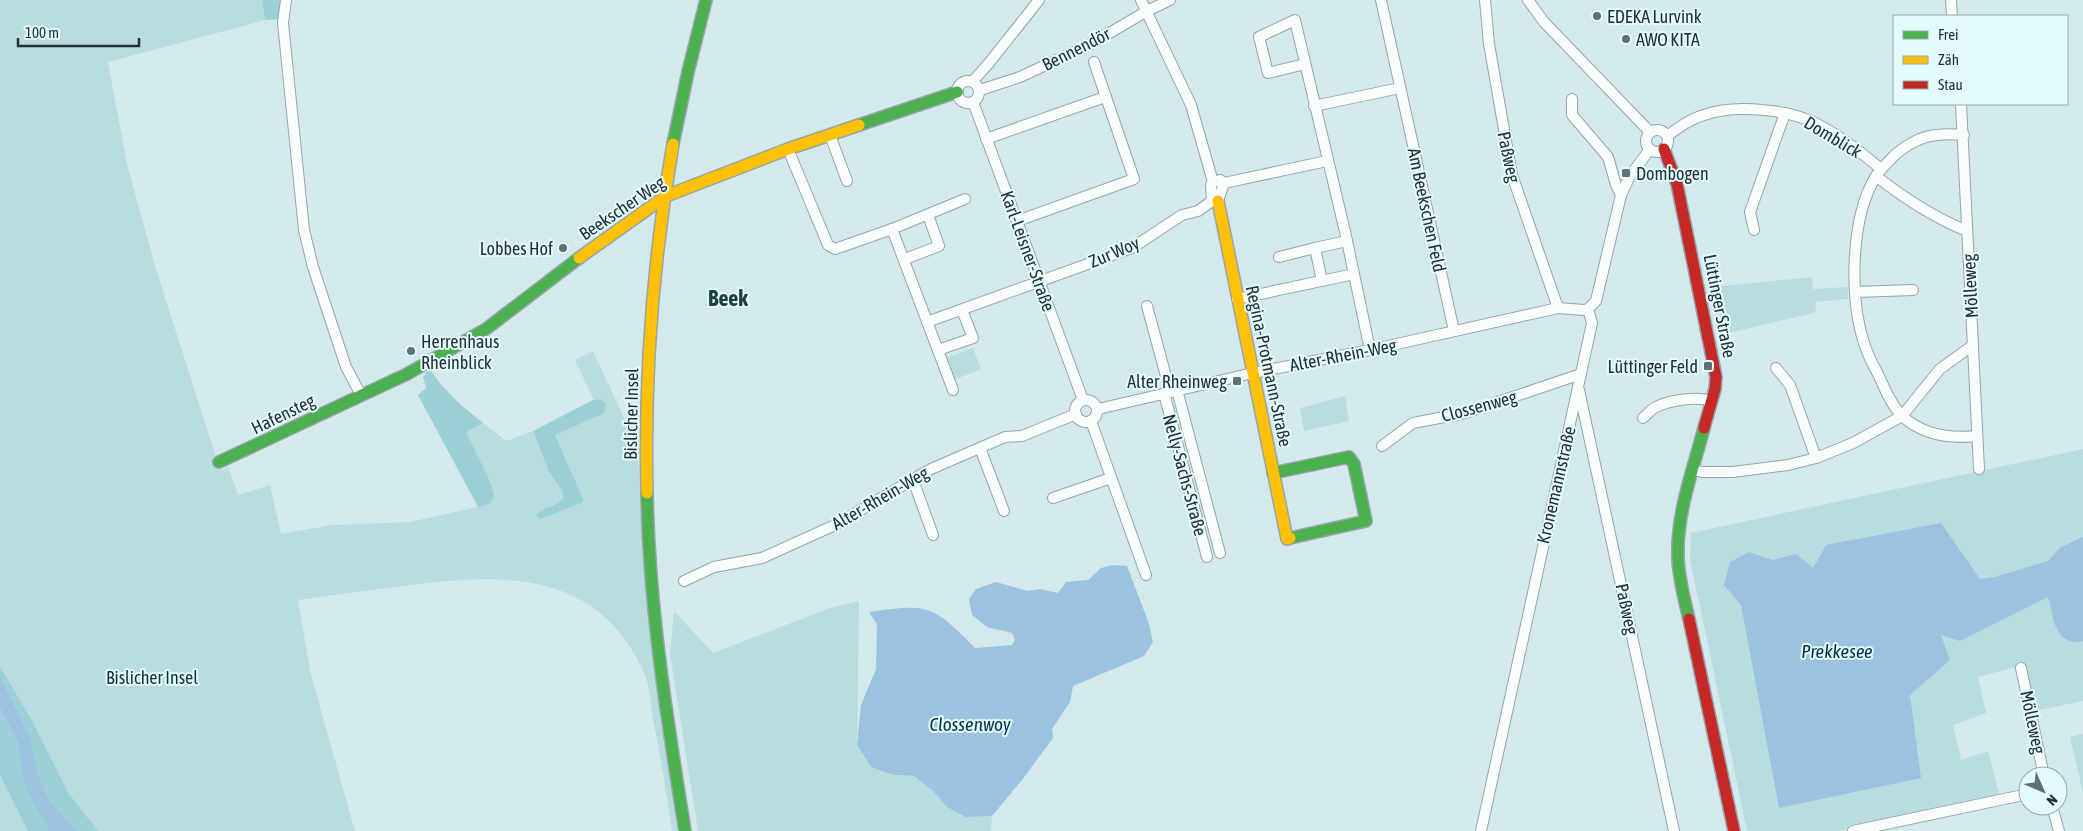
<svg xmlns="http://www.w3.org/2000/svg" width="2083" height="831" font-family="'Asap Condensed',sans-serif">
<rect width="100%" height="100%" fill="#d4e9ec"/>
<!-- green -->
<g fill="#b9dce1">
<path d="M0,0H262L265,20L108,62L127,164L155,266L216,457L220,470L228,467L238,495L270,485L281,534L332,525L410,522L491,504V483L466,432L483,423L506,441L533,431L549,472L563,492V499L560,503L540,511L583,501V498L555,434L600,399L594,400L575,360L593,351L638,448L641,524L679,831H672C667,794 660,756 653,719C651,705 650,688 645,675C599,568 500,573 402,586C367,591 332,595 298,600L311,675L355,831H0Z"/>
<path d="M1812,277L1813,289L1848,287V299L1815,302L1816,311L1813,313L1724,334L1713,287Z"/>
<path d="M973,348L981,369L951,381L943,359Z"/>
<path d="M1345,396L1349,421L1304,431L1300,408Z"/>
<path d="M2083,449V701L2034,711L2023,665L1978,677L1986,713L1953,725L1961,760L1988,751L2000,797L1838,831H1747L1690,559L1691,533Z"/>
<path d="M859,601L857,745L871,767L893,775L914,776L933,791L947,807L966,817L992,816L991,831H698L670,654L674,611L713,653L830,608Z"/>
<path d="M2083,734V793L2070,737Z"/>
</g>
<!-- forest -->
<g fill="#9cd0d7">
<path d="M262,0H284L281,19L265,20Z"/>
<path d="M427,371H431C447,394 462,406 483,423L466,432L491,483L494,497L490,504L478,507L418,395L426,388L423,377Z"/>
<path d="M600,399L606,403L604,413L555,435L583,498V502L541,519L537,517V514C545,506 556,507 563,499V492L549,472L533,431L593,400Z"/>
<path d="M0,667L31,719L69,794L98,831H77L49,800L39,776L30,737L0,676Z"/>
<path d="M0,708L17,741L20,757L46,827L49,831H28L0,775Z"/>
</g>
<!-- water -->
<g fill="#9bc3df">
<path d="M1941,523L1980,579L1995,577L2048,561L2060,548L2083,537V641C2078,643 2076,642 2071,641C2053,637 2053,612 2048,597L1960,641L1941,635L1950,660L1910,695L1921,778L1779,808L1741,605L1724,585L1730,562L1749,552L1773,560L1796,554L1813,568L1826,545Z"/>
<path d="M1113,565L1127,566L1148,621L1153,642L1144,656L1073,686L1070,702L1052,729L1053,738L1022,780L992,816L966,817L947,807L933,791L914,776L893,775L871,767L857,745L861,705L876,669L877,624L869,612C929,603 933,605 975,648L1012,645L1015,640L1012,633L987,627L972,615L969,599L976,589L996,582L1028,591L1040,589L1058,593L1066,582L1088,580L1101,568Z"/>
<path d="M0,676L30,737L39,776L49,800L77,831H49L26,789L17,741L0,708Z"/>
</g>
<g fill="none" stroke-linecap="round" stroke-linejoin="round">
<!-- street casing -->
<g stroke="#96a6a8" stroke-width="12">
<g id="street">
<path d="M286,0L283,23L304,230L313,267L346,367L361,395"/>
<path d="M1141,0L1191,105L1213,182L1211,185L1212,201H1218L1224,183L1220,180L1213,182"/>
<path d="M1381,0L1454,331"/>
<path d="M1485,0L1489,44L1512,175L1558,308"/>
<path d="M1528,0L1544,22L1650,132"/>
<path d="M1951,0L1952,16"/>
<path d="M1305,64L1268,73L1259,37L1295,20L1346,236L1370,350"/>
<circle cx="968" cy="92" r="11"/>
<path d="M973,81L989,63L1039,0"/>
<path d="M980,90L1020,77L1089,45L1147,11L1170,0"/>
<path d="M1572,99V115L1608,157L1616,185L1621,195"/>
<path d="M973,102L1083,400"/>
<path d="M1961,104L1979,469"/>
<path d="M1314,106L1400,88"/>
<circle cx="1657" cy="141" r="11"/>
<path d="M830,135L847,181"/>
<path d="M1964,135C1953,134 1940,134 1930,136C1916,139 1900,149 1891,159C1886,164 1880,170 1876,176C1850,218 1849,300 1865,346C1868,355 1873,365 1878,374C1884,387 1891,405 1902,416C1923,435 1949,439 1976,436"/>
<path d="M1667,136C1678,128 1690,119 1704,115C1735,104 1790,109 1819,125C1842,137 1862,153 1881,169"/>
<path d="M986,139L1105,97"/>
<path d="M788,149L828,245L835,249L892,229L965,199"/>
<path d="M1876,176C1905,199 1933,217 1967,231"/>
<path d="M1224,183L1327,161"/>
<path d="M1017,221L1134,179L1094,62"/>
<path d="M892,229L953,390"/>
<path d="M1754,230L1750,212L1785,113"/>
<path d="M1279,257L1315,248"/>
<path d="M905,259L939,246L928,215"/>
<path d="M1322,281L1315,248L1347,241"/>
<path d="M1856,292L1913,290"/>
<path d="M1237,299L1354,274"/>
<path d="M1147,306L1170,391"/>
<path d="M1588,309L1596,301L1621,195L1630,176L1650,149"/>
<path d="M927,322L1132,248L1182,215L1198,211L1212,201"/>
<path d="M938,350L973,338L962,310"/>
<path d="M1776,368L1790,385L1816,458"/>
<path d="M1177,390L1220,553"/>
<path d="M1579,390L1674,831"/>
<path d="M1164,393L1207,557"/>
<circle cx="1086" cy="411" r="11"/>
<path d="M1098,409L1253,373L1370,350L1558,308L1584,310L1588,309"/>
<path d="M1643,418C1647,415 1651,409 1656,407C1670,400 1697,396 1712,401"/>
<path d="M1091,421L1146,575"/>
<path d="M1382,446L1413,423L1465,413L1581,374"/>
<path d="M980,448L1004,511"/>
<path d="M1694,470L1702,472H1733L1788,465L1816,458L1853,443L1902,416L1940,369L1973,345"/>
<path d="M913,480L933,535"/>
<path d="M1053,498L1111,478"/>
<path d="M684,581L714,567L762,558L835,525L931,469L1005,437L1022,436L1076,414"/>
<path d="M2021,668L2044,776"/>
<path d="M2052,806L2059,831"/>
<path d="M1481,831L1592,323L1588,309"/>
<path d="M1853,831L2028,794"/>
</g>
</g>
<!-- fast casing -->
<g stroke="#96a6a8" stroke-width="14">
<g id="fast">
<path d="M859,125L957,92"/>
<path d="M673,144L688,72L706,0"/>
<path d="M219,462L407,374L486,329L579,258"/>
<path d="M1273,473L1349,457L1354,464L1366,521L1290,538"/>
<path d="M647,493C649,607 667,719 685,831"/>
<path d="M1689,619C1684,599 1679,579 1678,559C1676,514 1693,470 1704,428"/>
</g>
</g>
<!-- slow casing -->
<g stroke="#96a6a8" stroke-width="14">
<g id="slow">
<path d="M1218,201L1287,539L1290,538"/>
<path d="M579,258L666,196L788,149L859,125"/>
<path d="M647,493C644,376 653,260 673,144"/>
</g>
</g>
<!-- jam casing -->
<g stroke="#96a6a8" stroke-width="14">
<g id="jam">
<path d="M1664,149L1677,184L1716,377L1715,389L1704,428"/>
<path d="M1689,619L1734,831"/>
</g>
</g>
<!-- street -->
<use href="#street" stroke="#f9fcfc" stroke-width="10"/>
<!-- fast -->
<use href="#fast" stroke="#4caf50" stroke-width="11"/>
<!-- slow -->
<use href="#slow" stroke="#ffc107" stroke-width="11"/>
<!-- jam -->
<use href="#jam" stroke="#c62828" stroke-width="11"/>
</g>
<!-- markers -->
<g fill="#607174" stroke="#e4fbfe" stroke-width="2">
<circle cx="1597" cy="16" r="5"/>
<circle cx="1626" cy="39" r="5"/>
<rect x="1621" y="168" width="10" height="10" rx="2.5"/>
<circle cx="563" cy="248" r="5"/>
<circle cx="411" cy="351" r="5"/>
<rect x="1703" y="361" width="10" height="10" rx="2.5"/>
<rect x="1232" y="376" width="10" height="10" rx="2.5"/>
</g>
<g text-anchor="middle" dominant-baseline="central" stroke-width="4" stroke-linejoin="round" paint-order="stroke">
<!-- poi labels -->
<g font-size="18" fill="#223133" stroke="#e4fbfe" text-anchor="start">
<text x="1607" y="16">EDEKA Lurvink</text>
<text x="1636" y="39">AWO KITA</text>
<text x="1636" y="173">Dombogen</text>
<text x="553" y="248" text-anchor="end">Lobbes Hof</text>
<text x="421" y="341">Herrenhaus<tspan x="421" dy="21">Rheinblick</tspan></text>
<text x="1698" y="366" text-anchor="end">Lüttinger Feld</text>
<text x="1227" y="381" text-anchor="end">Alter Rheinweg</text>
</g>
<!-- street labels -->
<g font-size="18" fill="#223133" stroke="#e4fbfe">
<text transform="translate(1076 49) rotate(-27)">Bennendör</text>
<text transform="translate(1833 137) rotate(31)">Domblick</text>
<text transform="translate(1509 157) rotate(78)">Paßweg</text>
<text transform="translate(622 208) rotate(-34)">Beekscher Weg</text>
<text transform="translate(1427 210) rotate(78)">Am Beekschen Feld</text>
<text transform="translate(1028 251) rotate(70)">Karl-Leisner-Straße</text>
<text transform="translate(1114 252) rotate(-23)">Zur Woy</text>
<text transform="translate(1970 286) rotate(-93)">Mölleweg</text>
<text transform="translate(1720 306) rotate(79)">Lüttinger Straße</text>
<text transform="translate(1343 355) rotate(-11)">Alter-Rhein-Weg</text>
<text transform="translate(1269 366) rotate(78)">Regina-Protmann-Straße</text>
<text transform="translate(1479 406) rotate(-15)">Clossenweg</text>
<text transform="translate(283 414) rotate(-26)">Hafensteg</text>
<text transform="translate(631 414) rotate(-89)">Bislicher Insel</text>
<text transform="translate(1185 475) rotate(75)">Nelly-Sachs-Straße</text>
<text transform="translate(1556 485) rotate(-77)">Kronemannstraße</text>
<text transform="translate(880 498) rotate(-30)">Alter-Rhein-Weg</text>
<text transform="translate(1627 609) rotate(78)">Paßweg</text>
<text transform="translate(2033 722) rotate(78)">Mölleweg</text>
</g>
<!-- park labels -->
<g font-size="18" fill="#0d3337" stroke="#e4fbfe">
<text x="152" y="677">Bislicher Insel</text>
</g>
<!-- water labels -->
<g font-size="19" font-style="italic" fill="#042d47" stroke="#e4fbfe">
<text x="1837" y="651">Prekkesee</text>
<text x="970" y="724">Clossenwoy</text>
</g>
<!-- district labels -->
<g font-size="22" font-weight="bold" fill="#1d4044" stroke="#e4fbfe">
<text x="728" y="298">Beek</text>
</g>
</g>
<!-- legend -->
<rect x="1893" y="15" width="175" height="90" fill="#e4fbfe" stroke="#96aaad"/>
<rect x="1903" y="31" width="25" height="8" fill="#4caf50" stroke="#96aaad"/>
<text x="1938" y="40" font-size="15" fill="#223133">Frei</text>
<rect x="1903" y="56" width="25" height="8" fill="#ffc107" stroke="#96aaad"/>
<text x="1938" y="65" font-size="15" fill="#223133">Zäh</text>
<rect x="1903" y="81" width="25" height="8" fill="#c62828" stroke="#96aaad"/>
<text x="1938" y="90" font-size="15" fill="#223133">Stau</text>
<!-- north arrow -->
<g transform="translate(2043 791) rotate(135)"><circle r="24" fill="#e4fbfe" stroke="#96aaad"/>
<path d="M0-4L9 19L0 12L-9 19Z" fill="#607174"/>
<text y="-8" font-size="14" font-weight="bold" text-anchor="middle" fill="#223133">N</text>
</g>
<!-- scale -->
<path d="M18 38v8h121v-8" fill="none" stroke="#223133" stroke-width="2.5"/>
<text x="25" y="38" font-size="15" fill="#223133" stroke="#e4fbfe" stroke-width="4" paint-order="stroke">100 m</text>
</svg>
